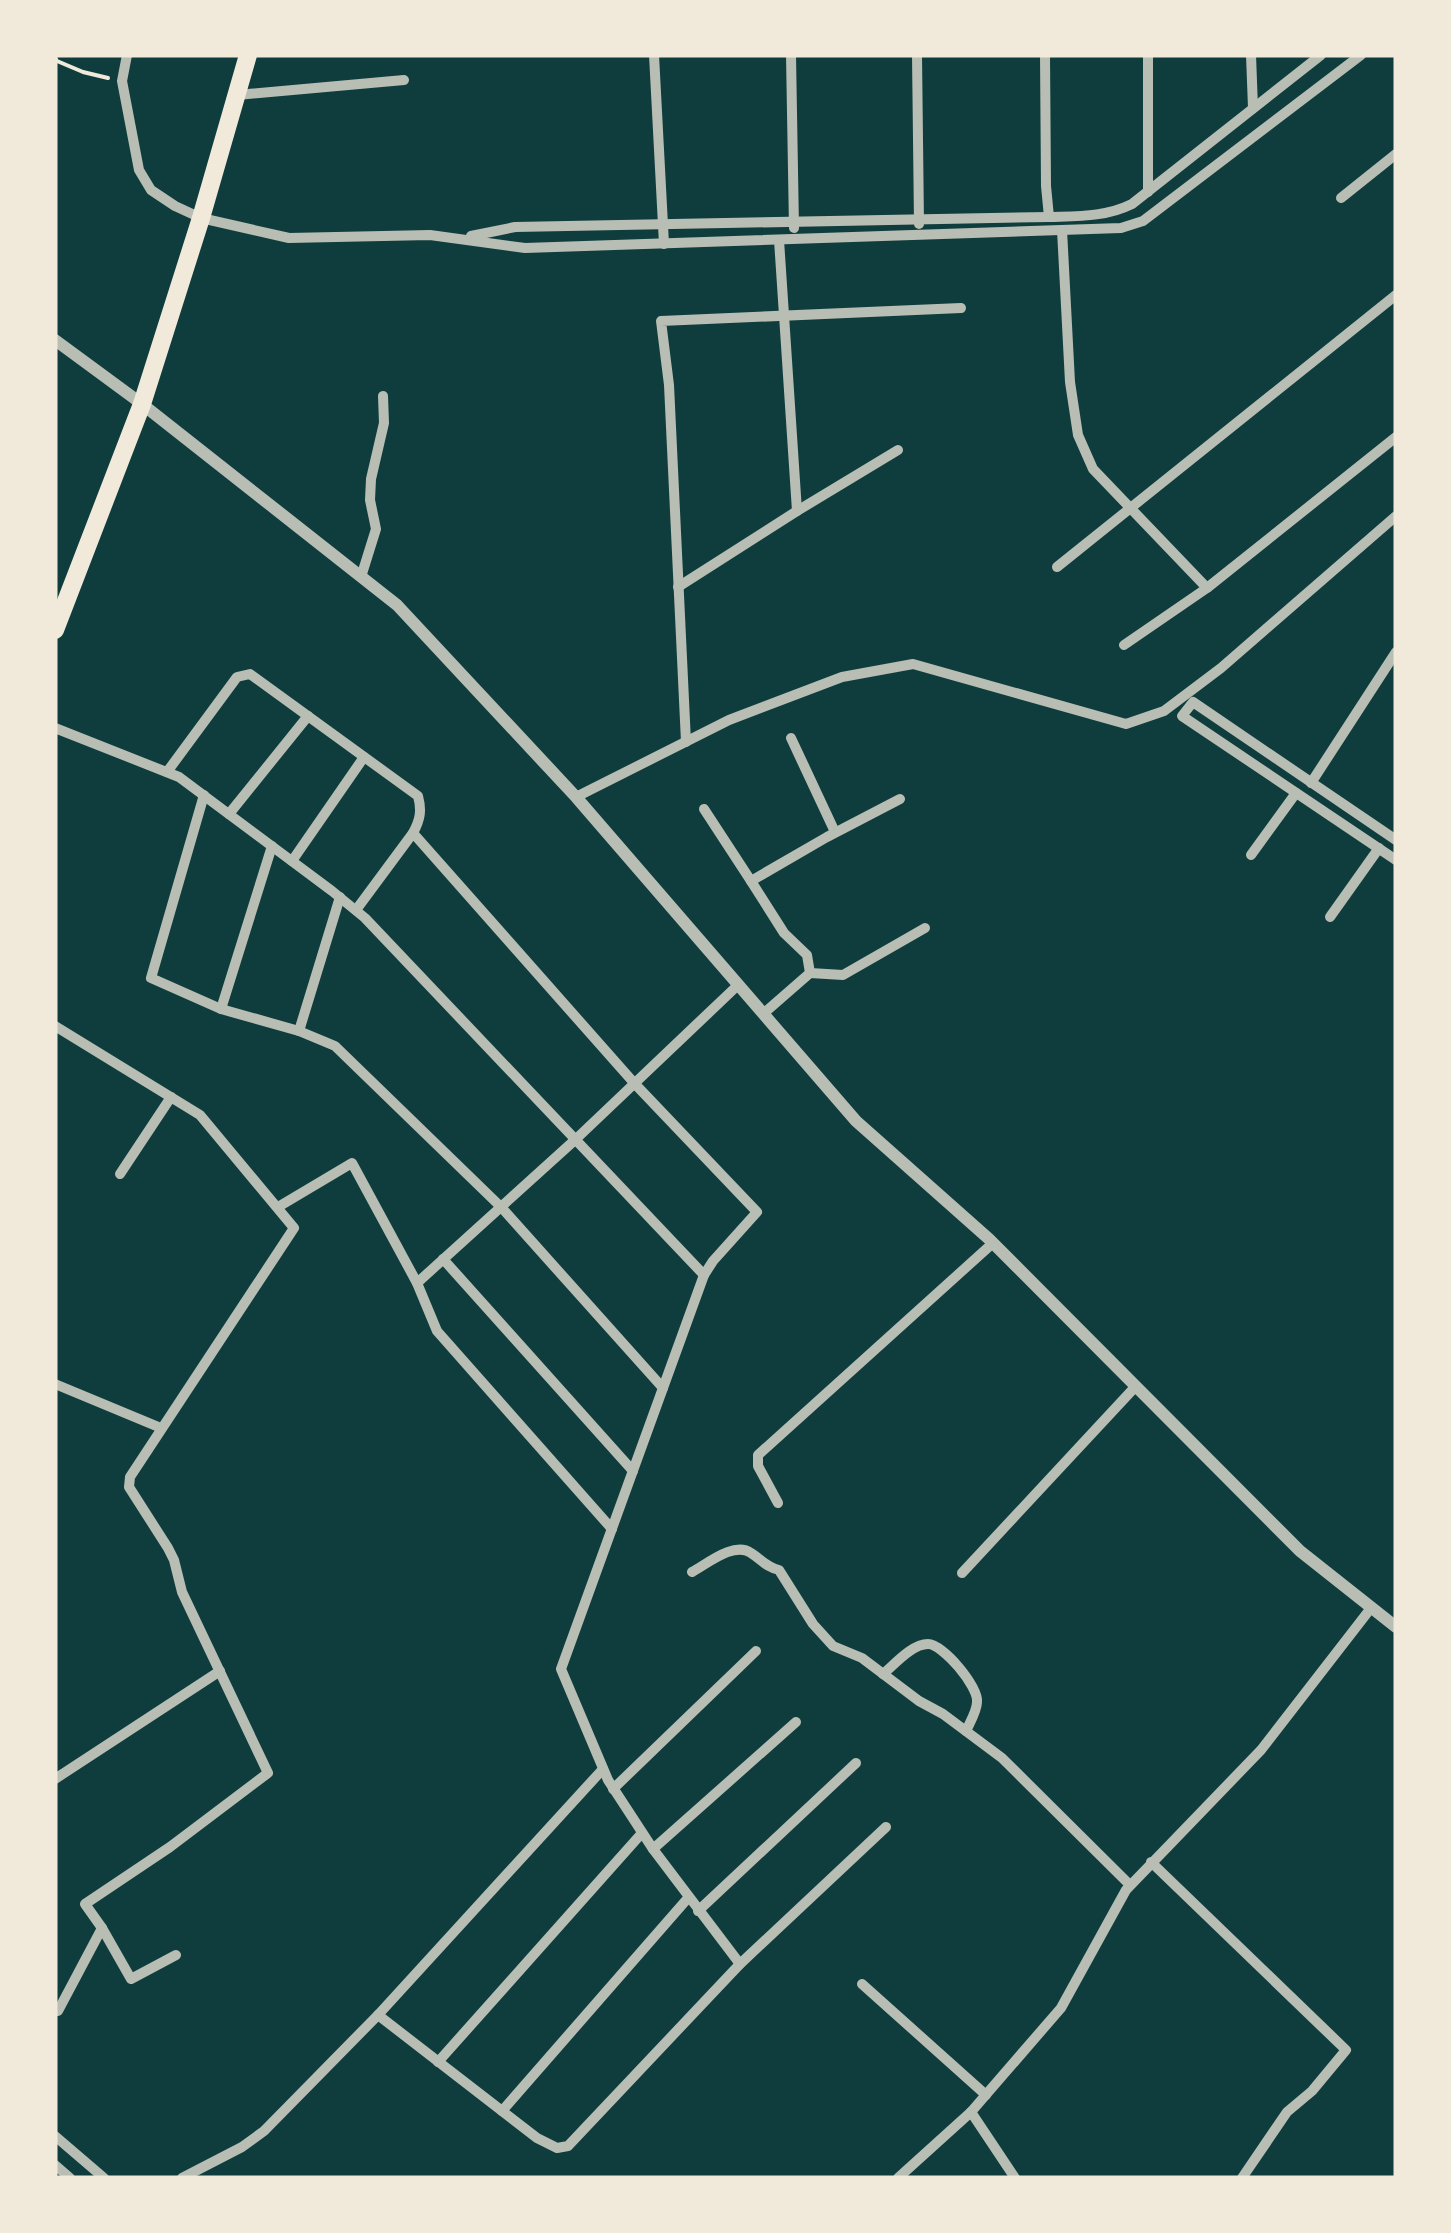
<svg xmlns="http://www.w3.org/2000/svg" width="1451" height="2233" font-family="'Golos Text',sans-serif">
<rect width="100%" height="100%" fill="#0f3d3e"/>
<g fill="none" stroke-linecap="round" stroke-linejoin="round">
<!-- path -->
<path stroke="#f1e9da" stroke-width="4" d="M55,58L57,61L83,72L108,78"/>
<!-- minor -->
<g stroke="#b8beb3" stroke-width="10">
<path d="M127,55L122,81L139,170L151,190L175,206L201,218L289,238L430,235L525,248L1121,228L1143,221L1361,55"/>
<path d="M654,55L664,244"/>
<path d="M791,55L794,228"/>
<path d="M917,55L919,224"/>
<path d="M1045,55L1046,186L1049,217"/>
<path d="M1251,55L1253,108"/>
<path d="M237,95L404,80"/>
<path d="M1148,192V55"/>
<path d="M1341,198L1396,154"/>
<path d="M1062,230L1070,382L1078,435L1093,469L1207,588"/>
<path d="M471,236L515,227L1049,217C1078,216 1106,217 1132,204L1321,55"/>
<path d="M779,240L797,511"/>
<path d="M1057,567L1396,295"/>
<path d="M361,577L376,529L370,500L371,479L384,423L383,396"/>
<path d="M678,587L797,511L898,450"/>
<path d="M1124,645L1207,588L1396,437"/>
<path d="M55,728L179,777L332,891L365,918L704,1275"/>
<path d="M791,738L835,832"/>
<path d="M686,742L669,385L661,321L961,308"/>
<path d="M167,772L237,677L250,674L418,796C422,811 420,820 413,833L356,910"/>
<path d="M1311,783L1396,652"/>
<path d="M204,795L151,978L221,1009L299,1031L335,1046L501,1207L663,1388"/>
<path d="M576,797L729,720L842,677L913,664L1126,724L1164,711L1221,668L1396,516"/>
<path d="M704,809L751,881"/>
<path d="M229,814L308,716"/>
<path d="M413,833L635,1084L757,1212L713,1261L704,1275L561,1669L608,1780L653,1849L740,1964"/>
<path d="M1396,840L1193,702L1182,716L1396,860"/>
<path d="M1251,855L1296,793"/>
<path d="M292,861L364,757"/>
<path d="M1330,917L1379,848"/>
<path d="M810,973L843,975L925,928"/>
<path d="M221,1009L272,846"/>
<path d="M763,1014L810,973L807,955L784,933L751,881L827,837L900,799"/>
<path d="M55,1026L200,1115L294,1228L130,1477L129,1487L168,1548L174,1560L182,1592L268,1773L170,1847L85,1904L102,1928L131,1979L176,1955"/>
<path d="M299,1031L340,897"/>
<path d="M120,1174L171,1097"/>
<path d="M278,1207L352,1163L417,1283L437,1331L612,1529"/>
<path d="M443,1259L633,1471"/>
<path d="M417,1283L576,1139L738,985"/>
<path d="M55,1384L161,1428"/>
<path d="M778,1503L758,1466V1455L993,1243"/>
<path d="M692,1572C707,1564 734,1541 751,1553C762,1560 766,1567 779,1570L813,1624L833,1646L862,1658L919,1701L943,1714L1002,1758L1130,1885"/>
<path d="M962,1573L1136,1386"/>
<path d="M883,1674C895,1664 912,1644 928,1644C943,1644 979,1687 977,1702C977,1711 970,1722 966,1731"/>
<path d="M55,1779L220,1671"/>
<path d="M613,1789L756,1651"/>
<path d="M653,1849L796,1722"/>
<path d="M1151,1862L1346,2050L1312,2091L1287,2112L1242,2178"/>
<path d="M698,1911L856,1763"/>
<path d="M862,1984L986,2095"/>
<path d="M55,2010L58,2011L102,1928"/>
<path d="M378,2015L537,2138L557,2148L568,2146L740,1964L886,1827"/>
<path d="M438,2062L642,1833"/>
<path d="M502,2111L688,1898"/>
<path d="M971,2112L1015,2178"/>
<path d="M55,2136L104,2178"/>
<path d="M55,2165L70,2178"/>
<path d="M182,2178L242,2147L264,2131L378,2015L603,1769"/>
<path d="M898,2178L971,2112L1061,2008L1126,1890L1261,1750L1371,1608"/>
</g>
<!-- tertiary -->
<path stroke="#b8beb3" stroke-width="12" d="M55,340L142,404L397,605L576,797L856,1121L989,1239L1300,1551L1396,1627"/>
<!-- primary -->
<path stroke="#f1e9da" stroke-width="18" d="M55,630L142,404L201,218L248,55"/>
</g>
<!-- border -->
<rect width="1451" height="2233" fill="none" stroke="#f1e9da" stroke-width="115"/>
</svg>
